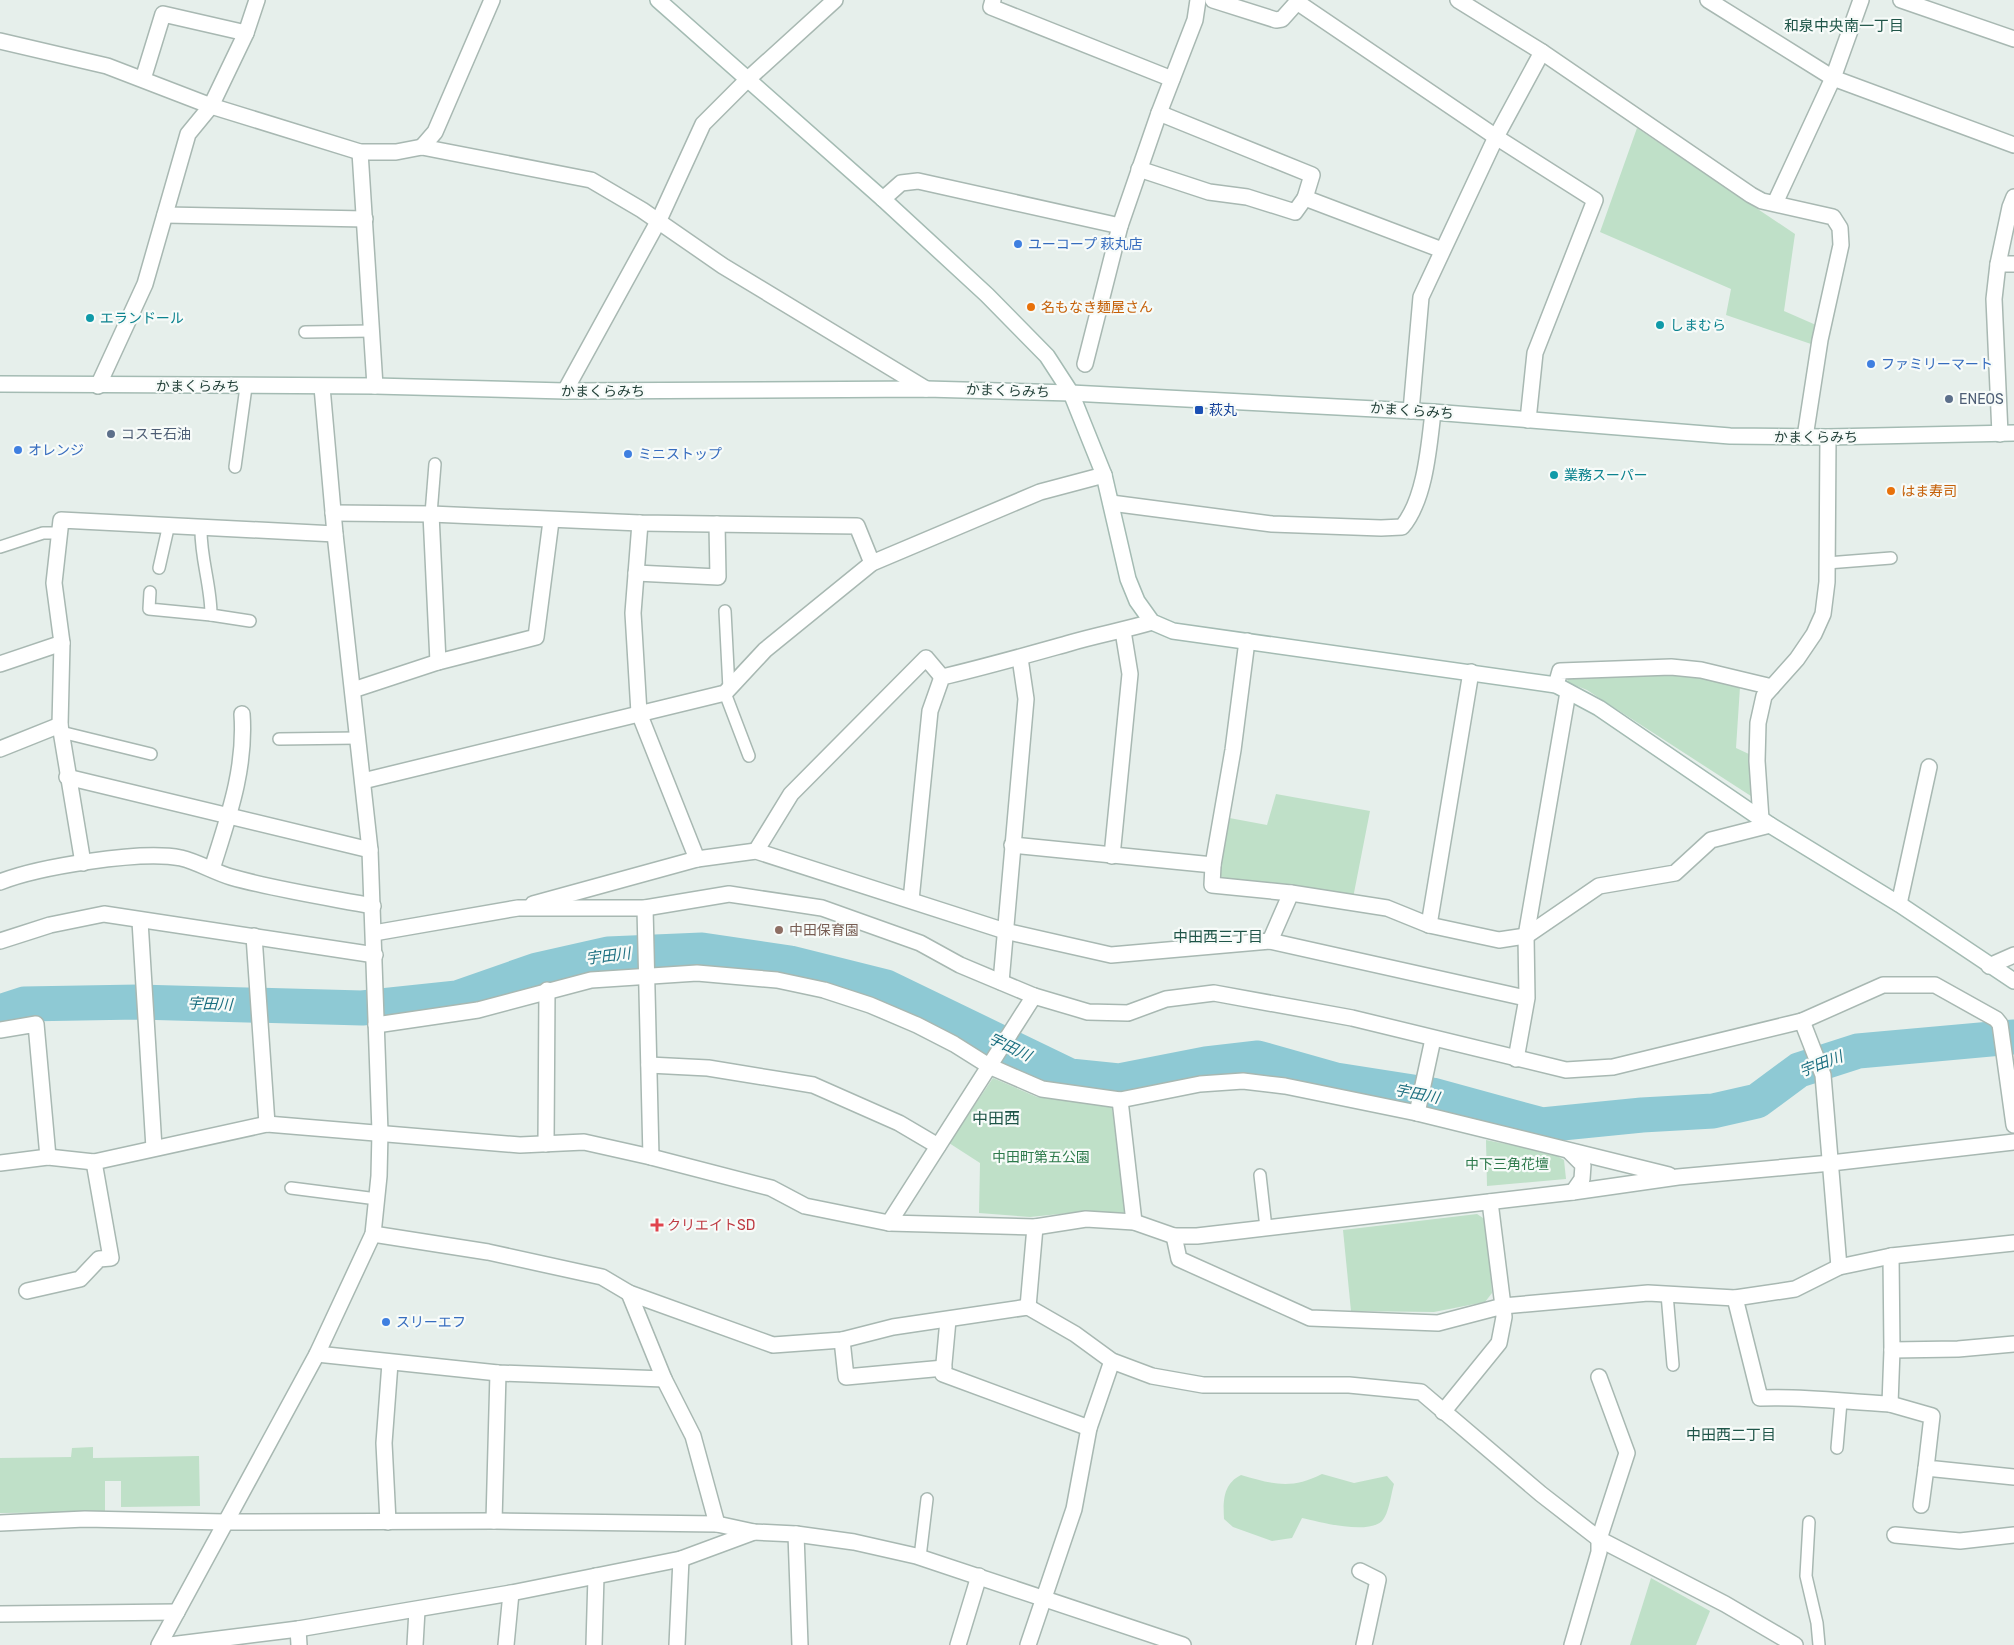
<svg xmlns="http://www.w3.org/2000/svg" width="2014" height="1645" font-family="Rubik,'Noto Sans JP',sans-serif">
<rect width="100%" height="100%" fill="#e6efeb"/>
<!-- green -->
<g fill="#bfe0c8">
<path d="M1637,128L1795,234L1784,311L1816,325L1811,344L1726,315L1731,289L1600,232Z"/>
<path d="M1682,673L1740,687L1736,748L1751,755L1754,798L1587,690L1567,682L1569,676Z"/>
<path d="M1276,794L1370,811L1353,898L1224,880L1217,875L1224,817L1267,825Z"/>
<path d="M993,1078L1037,1097L1112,1107L1125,1214L1089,1211L1030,1217L979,1213L980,1163L949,1143Z"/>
<path d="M1486,1140L1552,1153L1564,1160L1566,1179L1487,1186Z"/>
<path d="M1477,1214L1486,1220L1492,1293L1485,1302L1434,1312L1351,1311L1343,1230Z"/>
<path d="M93,1447V1458L199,1456L200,1506L121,1507V1481H105V1512L0,1513V1458L71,1457L72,1448Z"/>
<path d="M1322,1474L1354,1483L1387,1476L1394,1484C1391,1494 1389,1514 1382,1521C1367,1535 1320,1522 1302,1518L1292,1538L1272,1541L1233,1527L1224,1519C1223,1501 1223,1484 1241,1475C1272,1484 1291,1490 1322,1474Z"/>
<path d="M1651,1578L1710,1611L1696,1645H1630Z"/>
</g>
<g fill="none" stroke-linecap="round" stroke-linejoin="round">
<!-- river -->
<path stroke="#8ec9d4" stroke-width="35" d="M0,1012L24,1004L138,1002L362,1008L457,998L537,970L608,954L702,950L790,963L886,987L1070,1076L1119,1081L1206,1064L1258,1058L1336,1080L1432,1095L1542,1125L1642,1115L1713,1111L1757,1101L1799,1070L1858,1051L2014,1037"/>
<!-- lane casing -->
<g stroke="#a8b8b2" stroke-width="14">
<g id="lane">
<path d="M305,332L372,331"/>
<path d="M235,467L246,387"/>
<path d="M431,514L435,464"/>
<path d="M201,527C200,557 211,585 211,615L250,621"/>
<path d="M0,547L43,533H60"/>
<path d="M1827,563L1891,558"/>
<path d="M159,568L169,524"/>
<path d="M150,592L149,609L211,615"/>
<path d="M725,611L729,689"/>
<path d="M725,693L749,756"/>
<path d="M61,732L151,754"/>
<path d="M279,739L358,738"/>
<path d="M1260,1175L1266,1228"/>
<path d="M291,1188L377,1199"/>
<path d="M1667,1294L1673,1365"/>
<path d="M1837,1448L1841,1402"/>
<path d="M1809,1522L1806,1576L1817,1623L1819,1645"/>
<path d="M920,1557L927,1499"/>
</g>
</g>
<!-- street casing -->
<g stroke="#a8b8b2" stroke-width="18">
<g id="street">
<path d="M993,0L991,7L1172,79"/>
<path d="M1213,0L1276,20L1282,19L1299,0"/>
<path d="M1458,0L1542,52L1751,195L1762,201L1833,217L1840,228L1841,245L1820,340L1805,437"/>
<path d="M1708,0L1833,78L2014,145"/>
<path d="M1901,0L2014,39"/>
<path d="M1297,2L1496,137L1595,200L1535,353L1528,420"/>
<path d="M0,41L107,66L211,106L360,152H396L422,147L591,180L642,210L723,266L926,389"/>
<path d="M143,79L163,14L246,33"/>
<path d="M1159,113L1312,175L1305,198L1442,250"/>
<path d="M422,147L435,132L492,0"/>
<path d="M360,152L375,386"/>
<path d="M1139,169L1209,192L1247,197L1295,212L1305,198"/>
<path d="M883,199L901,183L918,181L1120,226"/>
<path d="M1775,203L1833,78L1861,0"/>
<path d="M165,215L365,219"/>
<path d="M1998,264H2014"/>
<path d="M1085,364L1120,226L1159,113L1195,20L1198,0"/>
<path d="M98,386L145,284L188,134L211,106L246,33L257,0"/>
<path d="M565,391L659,220L703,124L748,79L835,0"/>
<path d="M1411,411L1421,297L1496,137L1542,52"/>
<path d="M2000,434L1994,299L1998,264L2010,207L2014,197"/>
<path d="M1111,503L1272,524L1381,528L1402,527C1425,500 1429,447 1433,412"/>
<path d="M333,513L431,514L640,523L857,526L872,563"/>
<path d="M431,514L438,662"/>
<path d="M640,523L633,613L639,713L697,859"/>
<path d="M636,573L718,577L717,524"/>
<path d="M1247,641L1233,750L1213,865L1212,885L1291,893L1387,908L1429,925L1499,940L1526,936L1599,886L1675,873L1711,840L1770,825"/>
<path d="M0,664L62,643"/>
<path d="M1556,685L1560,671L1671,667L1701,670L1772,687"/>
<path d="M353,690L438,662L536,637L551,521"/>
<path d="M0,749L60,725"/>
<path d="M67,777L370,850"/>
<path d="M363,781L725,693L765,650L872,563L1040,492L1104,475"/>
<path d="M1761,819L1757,761L1758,723L1764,696L1797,659L1814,634L1823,614L1827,582L1828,437"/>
<path d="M1012,845L1213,865"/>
<path d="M756,851L791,794L926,658L942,677"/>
<path d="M1112,856L1130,674L1123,631"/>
<path d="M83,863L60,725L62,643L54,583L61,520L335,534"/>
<path d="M212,869C228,818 246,769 242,714"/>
<path d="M0,882C38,867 140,850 181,858C198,862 214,872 231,877C277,890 325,897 373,906"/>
<path d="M911,900L930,711L942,677C985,667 1027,655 1070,643C1097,635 1125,630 1152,622"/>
<path d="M533,904L697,859L756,851L1005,931L1111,955L1270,941L1521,997"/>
<path d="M1899,904L1929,767"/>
<path d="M645,908L651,1157"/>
<path d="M140,921L154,1148"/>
<path d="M1429,925L1471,672"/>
<path d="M374,933L518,908H645L729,894L822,908L920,943L960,965L1034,996L1088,1012L1128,1013L1166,999L1214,993L1352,1018L1566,1070L1613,1067L1802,1021L1883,985H1935L1996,1019L2000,1024L2014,1125"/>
<path d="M254,936L267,1124"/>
<path d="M0,941L50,925L104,914L375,955"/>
<path d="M1270,941L1291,893"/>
<path d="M1989,966L2014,955"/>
<path d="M1001,982L1026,699L1020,658"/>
<path d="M1802,1021L1823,1075L1839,1267"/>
<path d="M376,1025L478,1010L591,980L697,973L777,980L824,990L870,1005L917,1025L954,1044L989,1066L1042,1089L1120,1100L1200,1084L1243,1081L1285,1086L1417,1113L1669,1175"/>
<path d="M0,1030L36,1024L48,1157"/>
<path d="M1516,1059L1527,998L1526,936L1568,692"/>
<path d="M649,1065L708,1068L813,1085L899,1123L938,1146"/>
<path d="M1120,1100L1134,1222"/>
<path d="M1417,1113L1433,1039"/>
<path d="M546,1144L547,990"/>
<path d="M1570,1152L1583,1165L1582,1179L1573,1192"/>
<path d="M0,1163L48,1157L94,1162L267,1124L520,1145L584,1142L651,1157L771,1188L805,1206L889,1223L1035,1227L1086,1219L1134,1222L1174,1236H1197L1573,1192L1678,1177L1831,1163L2014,1142"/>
<path d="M1490,1202L1503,1306L1648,1293L1735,1298L1795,1289L1839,1267L1891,1256L2014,1243"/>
<path d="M889,1223L1034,996"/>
<path d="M373,1234L488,1252L602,1277L629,1293L773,1345L842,1340L893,1327L1028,1307L1075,1334L1112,1361L1152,1376L1203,1385H1349L1421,1392L1541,1494L1599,1539L1725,1604L1795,1645"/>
<path d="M1174,1236L1179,1259L1310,1318L1438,1323L1503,1306L1504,1317L1499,1343L1443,1412"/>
<path d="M1891,1256L1892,1350L1958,1349L2014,1344"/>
<path d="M27,1291L80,1279L99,1259L111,1258L94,1162"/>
<path d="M629,1293L664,1379L693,1436L717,1524"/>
<path d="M1735,1298L1760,1398C1803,1396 1847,1402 1890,1404L1892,1350"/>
<path d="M1028,1307L1035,1227"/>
<path d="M948,1320L943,1374L1089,1428"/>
<path d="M842,1340L846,1377L944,1368"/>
<path d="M317,1354L498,1373L664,1379"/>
<path d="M1890,1404L1932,1416L1926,1468L2014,1477"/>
<path d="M1921,1505L1926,1468"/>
<path d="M494,1521L498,1373"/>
<path d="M388,1522L384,1443L390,1363"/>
<path d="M0,1523L85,1519L225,1522L494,1521L717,1524L754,1532L796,1534L854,1542L916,1556L1183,1645"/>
<path d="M796,1534L800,1645"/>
<path d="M1895,1535L1960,1541L2014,1535"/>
<path d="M1360,1571L1378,1580L1364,1645"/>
<path d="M0,1614L177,1612"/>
<path d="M298,1629L299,1645"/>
<path d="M159,1645L317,1354L373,1234L379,1176L380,1132L370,850L335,534L322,387"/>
<path d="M170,1645L298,1629L511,1593L681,1559L754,1532"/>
<path d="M415,1645L417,1610"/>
<path d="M506,1645L511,1593"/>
<path d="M594,1645L596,1576"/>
<path d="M677,1645L681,1559"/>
<path d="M958,1645L979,1576"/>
<path d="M1028,1645L1074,1509L1089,1428L1112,1361"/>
<path d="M1572,1645L1599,1552V1539L1627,1453L1599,1377"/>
</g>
</g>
<!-- secondary casing -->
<g stroke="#a4bbb3" stroke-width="18">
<g id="secondary">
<path d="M658,0L883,199L987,295L1047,356L1071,393L1104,475L1128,579L1137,601L1152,622L1173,631L1556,685L1599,708L1770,825L1899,904L2014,981"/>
<path d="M0,384L375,386L565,391L926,389L1071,393L1433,412L1730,436L1828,437L2014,433"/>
</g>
</g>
<!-- lane -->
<use href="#lane" stroke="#fff" stroke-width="11"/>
<!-- street -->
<use href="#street" stroke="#fff" stroke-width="15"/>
<!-- secondary -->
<use href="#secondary" stroke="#fff" stroke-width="15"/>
</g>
<!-- markers -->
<g fill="#3f7fe0" stroke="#f7fbf9" stroke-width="2">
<circle cx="1018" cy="244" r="5"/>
<circle cx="1871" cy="364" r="5"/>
<circle cx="18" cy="450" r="5"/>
<circle cx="628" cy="454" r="5"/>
<circle cx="386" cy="1322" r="5"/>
</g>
<g fill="#e8710a" stroke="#f7fbf9" stroke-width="2">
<circle cx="1031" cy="307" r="5"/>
<circle cx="1891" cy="491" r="5"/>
</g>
<g fill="#0f9aa8" stroke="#f7fbf9" stroke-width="2">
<circle cx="90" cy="318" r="5"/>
<circle cx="1660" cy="325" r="5"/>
<circle cx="1554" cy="475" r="5"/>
</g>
<g fill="#5c6f8a" stroke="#f7fbf9" stroke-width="2">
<circle cx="1949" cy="399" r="5"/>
<circle cx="111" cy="434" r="5"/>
</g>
<rect fill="#1a4fb4" stroke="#f7fbf9" stroke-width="2" x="1194" y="405" width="10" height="10" rx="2.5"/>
<circle fill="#8d6e63" stroke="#f7fbf9" stroke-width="2" cx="779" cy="930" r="5"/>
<path fill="#e0444e" stroke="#f7fbf9" stroke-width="2" d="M654.5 1217.5h5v5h5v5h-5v5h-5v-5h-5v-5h5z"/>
<g text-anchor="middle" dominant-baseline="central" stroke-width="4.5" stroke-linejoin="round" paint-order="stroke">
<!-- shop labels -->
<g font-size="14" fill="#366cbe" stroke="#f7fbf9" text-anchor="start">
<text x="1028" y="244">ユーコープ 萩丸店</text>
<text x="1881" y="364">ファミリーマート</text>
<text x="28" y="450">オレンジ</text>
<text x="638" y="454">ミニストップ</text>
<text x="396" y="1322">スリーエフ</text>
</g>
<!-- food labels -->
<g font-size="14" fill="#c56008" stroke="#f7fbf9" text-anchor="start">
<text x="1041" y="307">名もなき麺屋さん</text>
<text x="1901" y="491">はま寿司</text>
</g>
<!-- culture labels -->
<g font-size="14" fill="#0d838f" stroke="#f7fbf9" text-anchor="start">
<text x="100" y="318">エランドール</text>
<text x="1670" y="325">しまむら</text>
<text x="1564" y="475">業務スーパー</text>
</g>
<!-- street labels -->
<g font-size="14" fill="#24423a" stroke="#f7fbf9">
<text x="198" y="386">かまくらみち</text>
<text x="603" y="391">かまくらみち</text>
<text transform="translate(1008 391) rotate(2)">かまくらみち</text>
<text transform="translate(1412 411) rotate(4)">かまくらみち</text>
<text x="1816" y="437">かまくらみち</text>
</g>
<!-- service labels -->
<g font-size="14" fill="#4e5e75" stroke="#f7fbf9" text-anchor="start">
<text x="1959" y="399">ENEOS</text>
<text x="121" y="434">コスモ石油</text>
</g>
<!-- transit labels -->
<g font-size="14" fill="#164399" stroke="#f7fbf9" text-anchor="start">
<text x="1209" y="410">萩丸</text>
</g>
<!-- education labels -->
<g font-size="14" fill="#785e54" stroke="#f7fbf9" text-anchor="start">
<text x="789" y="930">中田保育園</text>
</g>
<!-- park labels -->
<g font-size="14" fill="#2d7a4b" stroke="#f7fbf9">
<text x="1041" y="1157">中田町第五公園</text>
<text x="1507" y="1164">中下三角花壇</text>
</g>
<!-- health labels -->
<g font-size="14" fill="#be3a42" stroke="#f7fbf9" text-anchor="start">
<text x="667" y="1225">クリエイトSD</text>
</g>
<!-- neighbourhood labels -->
<g font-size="15" fill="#1f5548" stroke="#f7fbf9">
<text x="1844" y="26">和泉中央南一丁目</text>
<text x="1218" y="937">中田西三丁目</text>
<text x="1731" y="1435">中田西二丁目</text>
</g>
<!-- water labels -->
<g font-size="15" font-style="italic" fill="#1c6f80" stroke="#f7fbf9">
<text transform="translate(608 956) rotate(-7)">宇田川</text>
<text transform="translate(210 1004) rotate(2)">宇田川</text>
<text transform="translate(1010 1047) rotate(26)">宇田川</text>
<text transform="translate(1821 1064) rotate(-21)">宇田川</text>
<text transform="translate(1417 1094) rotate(11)">宇田川</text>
</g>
<!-- quarter labels -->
<g font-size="16" fill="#1f5548" stroke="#f7fbf9">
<text x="996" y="1118">中田西</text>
</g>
</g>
</svg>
